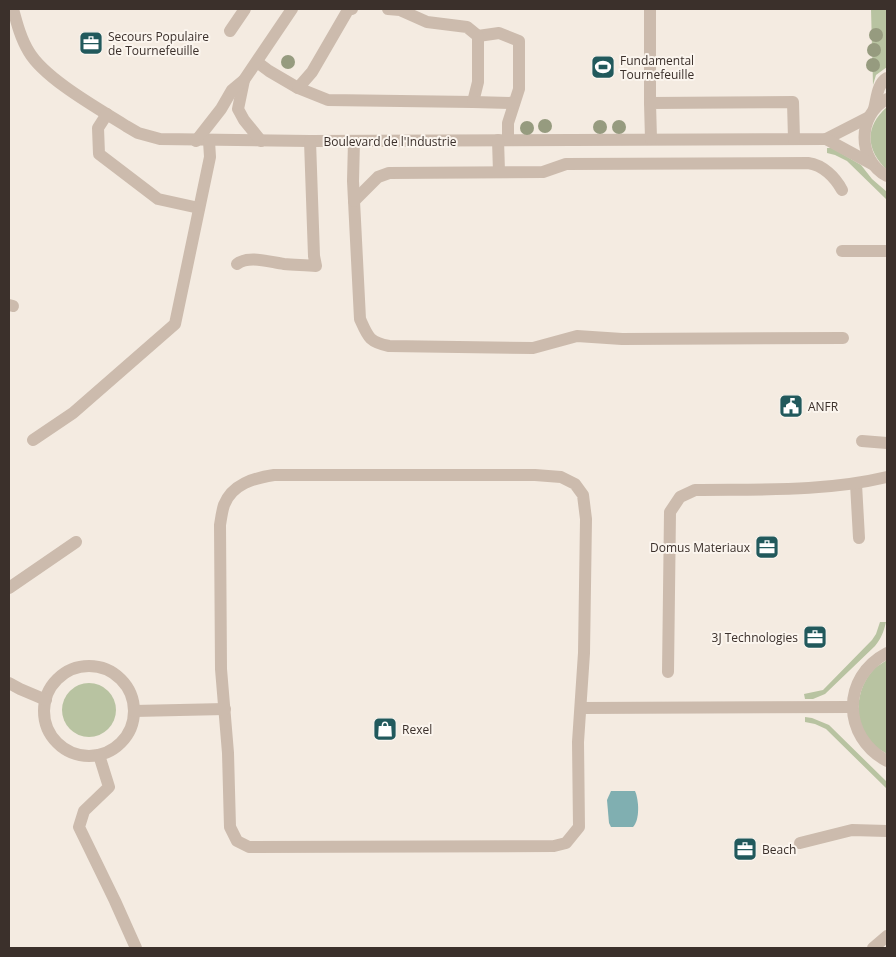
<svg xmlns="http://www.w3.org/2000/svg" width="896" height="957" font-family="'Open Sans',sans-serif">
<rect width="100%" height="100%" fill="#f4ebe1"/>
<!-- green -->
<g fill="#b8c3a1">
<path d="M871,9H887V67L876,75L873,85Z"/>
<path d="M887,107V170C866,150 864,127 887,107Z"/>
<path d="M827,148H832L861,165L872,179L887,192V200L847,161L835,155L827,153Z"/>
<path d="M880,622H886C884,631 881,639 875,646L825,694L813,699H805L804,694L823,690L872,640L876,634Z"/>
<path d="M887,660V754C882,751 875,747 871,743C853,722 855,689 874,669C878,665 883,663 887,660Z"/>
<circle cx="89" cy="710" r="27"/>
<path d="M805,717L812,718L829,725L887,782V789L826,729L815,724L805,722Z"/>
</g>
<!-- water -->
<path fill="#80afb1" d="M611,791H635C639,800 640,820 633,827H611L609,823L607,800Z"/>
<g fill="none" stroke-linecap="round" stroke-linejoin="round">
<!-- minor -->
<g stroke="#ccbbad" stroke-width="12">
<path d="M13,9C17,24 21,39 29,52C45,79 99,109 126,126L138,133L160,139L310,141L826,139L869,117"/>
<path d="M650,9V103"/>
<path d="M230,31L245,9"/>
<path d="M478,36L499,33L519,41V89L508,123V140"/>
<path d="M257,62L269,71L298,88L328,100L473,102L478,82V36L467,27L427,22L400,10L388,9"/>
<path d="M244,80L238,109L244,120L261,141"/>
<path d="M298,88L312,72L348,10L352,9"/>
<path d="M887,99C857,115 857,160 887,176"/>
<path d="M473,102L514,103"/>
<path d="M874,109C877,98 877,84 887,78"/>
<path d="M107,114L98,128L99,154L158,199L199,208"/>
<path d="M651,139L650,103L793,102L794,139"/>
<path d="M826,139L872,164"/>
<path d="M498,140L499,172"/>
<path d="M196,141L221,109L232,90L244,80L292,9"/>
<path d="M354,141L353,181L360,319C368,337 369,342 389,346L533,348L577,336L622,339L843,338"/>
<path d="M354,201L378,177L389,173L543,172L566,164L808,163C823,165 835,177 842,190"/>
<path d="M842,251H887"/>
<path d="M237,264C249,255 269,262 284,264C294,265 305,265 316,266L314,256L310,141"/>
<path d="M9,305L13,306"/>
<path d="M33,440L73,413L175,324L210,157L209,141"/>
<path d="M862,441L887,443"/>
<path d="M274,475H535L561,477L575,484L583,495L586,519L584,653L578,742L579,827L566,843L554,846L249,847L237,841L230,827L228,753L221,669L220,525C221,519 222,511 224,505C232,484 254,478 274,475Z"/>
<path d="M856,484L859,538"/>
<path d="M9,588L76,542"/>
<path d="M887,653C841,677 842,737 887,761"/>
<circle cx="89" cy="711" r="45"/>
<path d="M668,672L670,512L680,497L695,490C759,489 824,492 887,477"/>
<path d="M9,683L20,689L46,700"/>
<path d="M581,708L852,707"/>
<path d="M134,711L225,709"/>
<path d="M99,755L109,787L84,811L79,827L115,901L136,948"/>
<path d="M800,843L852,830L887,831"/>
<path d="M873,948L887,936"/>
</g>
</g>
<!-- trees -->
<g fill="#969b7f">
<circle cx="876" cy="35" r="7"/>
<circle cx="874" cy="50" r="7"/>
<circle cx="288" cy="62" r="7"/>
<circle cx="873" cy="65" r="7"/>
<circle cx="545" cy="126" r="7"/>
<circle cx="600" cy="127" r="7"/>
<circle cx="619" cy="127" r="7"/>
<circle cx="527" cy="128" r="7"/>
</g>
<!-- icons -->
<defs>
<g id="office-square" transform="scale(1.25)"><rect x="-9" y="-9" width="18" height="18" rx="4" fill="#21595c" stroke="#fbf5ee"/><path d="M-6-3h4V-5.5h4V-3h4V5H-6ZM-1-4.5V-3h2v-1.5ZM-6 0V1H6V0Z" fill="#fff"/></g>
<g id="stadium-square" transform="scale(1.25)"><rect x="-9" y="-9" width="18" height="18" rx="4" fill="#21595c" stroke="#fbf5ee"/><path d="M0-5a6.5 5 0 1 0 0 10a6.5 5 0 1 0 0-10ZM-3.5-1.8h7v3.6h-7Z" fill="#fff"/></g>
<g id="civic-square" transform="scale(1.25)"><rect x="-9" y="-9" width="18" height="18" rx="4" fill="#21595c" stroke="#fbf5ee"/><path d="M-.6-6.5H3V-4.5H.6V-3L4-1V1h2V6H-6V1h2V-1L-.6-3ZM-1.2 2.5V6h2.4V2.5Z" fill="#fff"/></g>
<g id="shop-square" transform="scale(1.25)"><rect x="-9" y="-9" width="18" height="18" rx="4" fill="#21595c" stroke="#fbf5ee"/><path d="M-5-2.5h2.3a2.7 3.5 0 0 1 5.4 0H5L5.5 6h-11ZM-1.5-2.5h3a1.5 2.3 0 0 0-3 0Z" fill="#fff"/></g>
</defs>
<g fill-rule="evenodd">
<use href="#office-square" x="91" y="43"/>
<use href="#stadium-square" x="603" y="67"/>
<use href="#civic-square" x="791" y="406"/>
<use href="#office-square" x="767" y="547"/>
<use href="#office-square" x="815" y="637"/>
<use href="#shop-square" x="385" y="729"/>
<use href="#office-square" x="745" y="849"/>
</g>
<g text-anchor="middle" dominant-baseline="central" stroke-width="4" stroke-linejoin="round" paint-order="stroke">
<!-- poi labels -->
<g font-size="12" fill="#3b302b" stroke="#fbf5ee" text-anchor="start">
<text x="108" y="36">Secours Populaire<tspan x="108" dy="14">de Tournefeuille</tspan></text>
<text x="620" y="60">Fundamental<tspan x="620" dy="14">Tournefeuille</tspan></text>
<text x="808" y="406">ANFR</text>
<text x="750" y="547" text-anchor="end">Domus Materiaux</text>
<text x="798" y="637" text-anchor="end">3J Technologies</text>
<text x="402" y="729">Rexel</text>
<text x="762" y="849">Beach</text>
</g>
<!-- street labels -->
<g font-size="12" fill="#3b302b" stroke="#fbf5ee">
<text x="390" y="141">Boulevard de l'Industrie</text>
</g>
</g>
<!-- border -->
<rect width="896" height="957" fill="none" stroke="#3b302b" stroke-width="20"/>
</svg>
